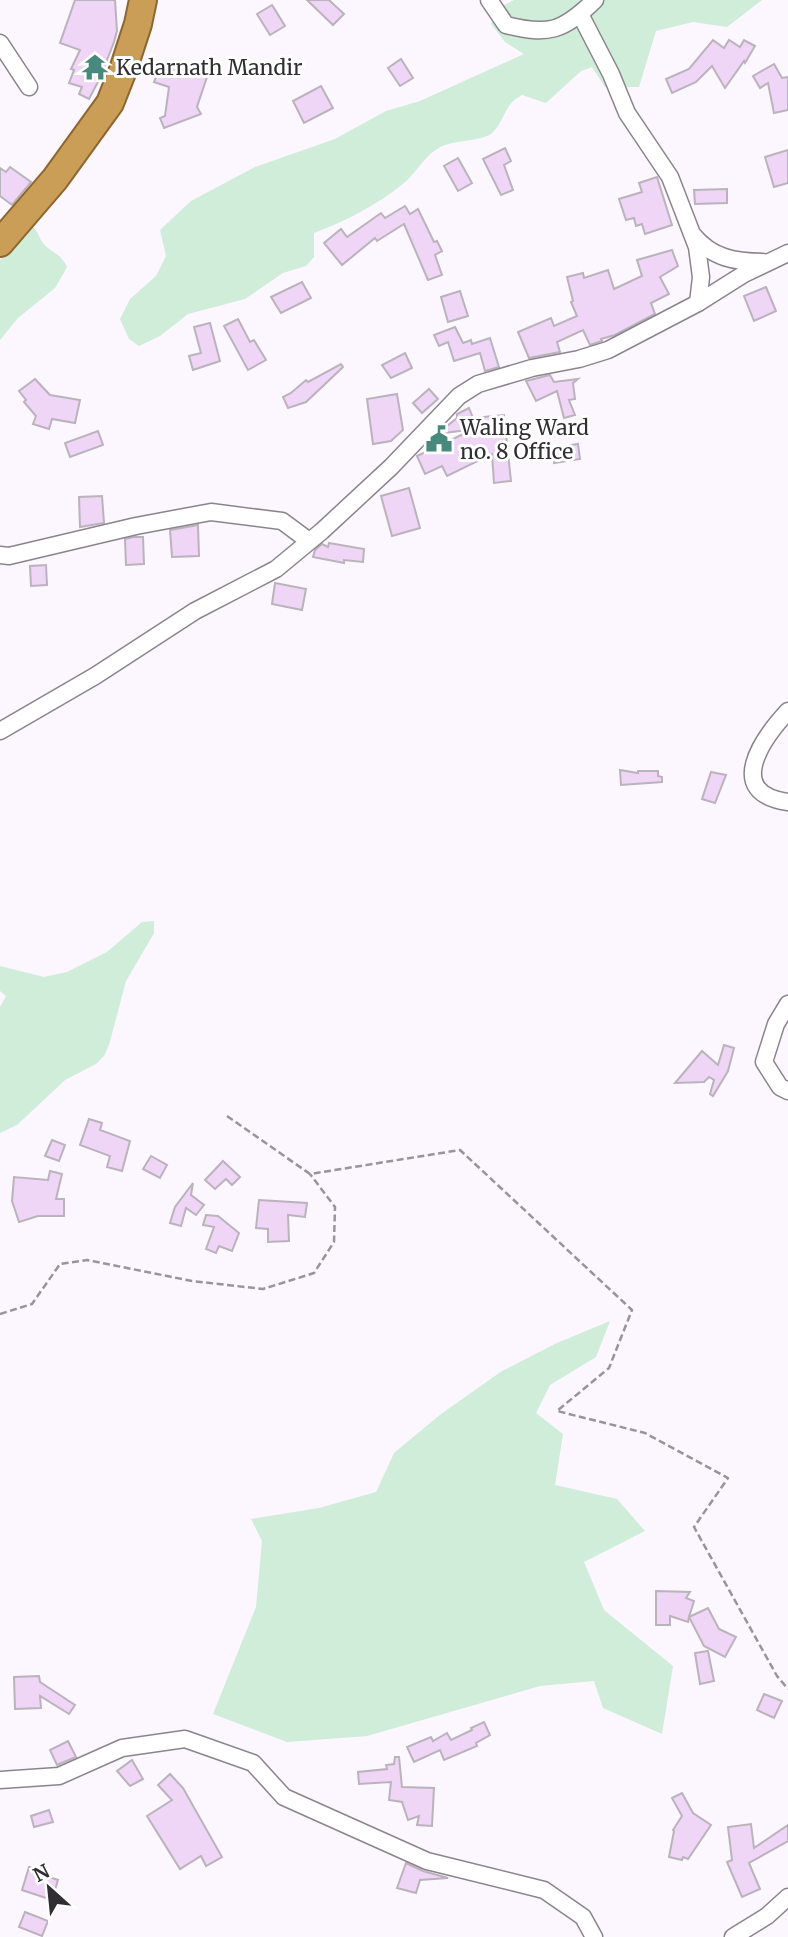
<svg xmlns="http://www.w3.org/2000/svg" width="788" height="1937" font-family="Merriweather,serif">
<rect width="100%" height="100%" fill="#fcf6fe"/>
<!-- green -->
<g fill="#cfedd8">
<path d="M514,0H762L727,27L693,22L656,31L639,87H605L592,67L581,71L546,103L522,95C503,105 506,119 493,132C482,143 454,138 437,149C424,157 416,173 404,183C377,205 346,221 314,233V257L306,266L283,273L245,299L188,314L160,336L139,346L129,339L120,319L130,299L156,276L166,256L160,230L191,201L255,167L335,139L386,111L420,101L524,54L505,42L491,24L504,5Z"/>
<path d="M30,225C41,234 37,235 43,243C52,254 59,251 67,267L55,288L18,318L0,340V260Z"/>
<path d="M154,921V933L126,981L109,1045L104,1056L96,1064L65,1080L17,1125L0,1133V1007L6,996L0,991V966L44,977L67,972L107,952L142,922Z"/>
<path d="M610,1321L596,1357L550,1385L536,1413L563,1434L555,1485L617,1499L645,1531L584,1562L604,1610L673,1666L662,1734L603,1708L594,1681L540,1686L367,1736L287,1742L213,1714L256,1607L262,1541L251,1519L319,1508L376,1492L394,1453L441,1414L502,1371L557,1343Z"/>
</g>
<!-- building -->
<g fill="#efd5f6" stroke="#bab3bc" stroke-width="2">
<path d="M75,0H115L117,31L114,42L100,78L89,99L79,94L82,87L69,83L74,70L71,69L80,50L60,43Z"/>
<path d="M307,0H329L344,14L333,25Z"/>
<path d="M272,5L285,26L270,35L257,14Z"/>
<path d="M713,40L724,48L729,40L740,47L744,40L755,46L745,63L744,61L725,88L712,66L696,82L672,93L666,79L689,69Z"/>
<path d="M401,59L413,78L400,86L388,68Z"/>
<path d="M161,62L172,66L171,69L193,73L196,64L210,68L197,107L201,114L164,128L160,118L165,116L169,87L154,82Z"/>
<path d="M774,64L782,78L788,77V110L774,113L768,83L760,88L753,76Z"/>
<path d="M321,86L333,108L304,123L293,101Z"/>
<path d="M505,148L511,161L504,165L513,190L501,195L483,159Z"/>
<path d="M788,150V183L774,187L765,157Z"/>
<path d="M458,158L472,183L458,191L444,166Z"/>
<path d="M10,167L31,182L12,205L0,196V168L6,172Z"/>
<path d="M657,177L672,225L645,234L642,224L636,226L634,218L626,220L619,199L642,192L639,183Z"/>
<path d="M727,189V203L695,204L694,190Z"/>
<path d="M405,206L410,214L418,209L434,242L437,241L442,251L435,255L442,275L428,280L404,224L377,241L375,238L342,265L324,243L341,229L347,237L381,213L385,218Z"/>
<path d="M672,250L678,266L660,277L669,294L651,303L655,314L615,335L601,339L602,341L590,345L583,330L557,342L560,352L529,358L518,332L551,318L554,326L577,316L571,302L573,301L567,277L583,273L584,278L608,270L614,289L642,276L637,260Z"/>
<path d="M302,282L311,298L281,313L271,297Z"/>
<path d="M766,287L776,311L754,321L744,296Z"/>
<path d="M460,291L468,316L448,322L441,297Z"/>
<path d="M238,319L250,342L254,340L266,360L248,370L224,326Z"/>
<path d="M210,323L220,361L193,370L189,356L201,353L194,327Z"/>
<path d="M455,327L463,343L471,340L472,344L490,338L499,367L485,371L480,353L454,361L448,342L439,346L434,335Z"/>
<path d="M405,353L412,368L391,378L382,365Z"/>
<path d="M341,364L343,367L306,402L288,408L283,397L291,393L306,380L308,382Z"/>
<path d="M550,375L554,382L578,379L573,383L575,399L569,400L575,415L564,418L557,391L536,401L526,381Z"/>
<path d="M35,379L50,395L80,400L75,423L52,419L49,429L33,424L36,416L24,402L26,400L19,391Z"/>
<path d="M429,389L438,399L422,413L413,403Z"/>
<path d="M397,394L403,430L391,441L373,444L367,399Z"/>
<path d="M469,408L473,418L504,415L511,481L494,483L492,454L447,476L442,466L425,474L417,456L474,429L437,434L457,418V414Z"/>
<path d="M98,431L103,445L70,457L65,443Z"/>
<path d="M578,444L580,459L554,463L552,448Z"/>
<path d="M409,488L420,528L392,536L381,496Z"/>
<path d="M102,496L104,523L80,527L79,497Z"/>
<path d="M198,525L199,556L172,557L170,530Z"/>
<path d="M134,537H143L144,564L126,565L125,539Z"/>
<path d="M329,543L364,549L363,562L344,560V563L313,557L315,550L322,544L328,547Z"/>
<path d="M46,565L47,585L31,586L30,566Z"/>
<path d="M275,583L306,589L302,610L272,604Z"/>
<path d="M620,770L638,773V771H658V776L662,777V782L621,785Z"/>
<path d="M711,772L726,775L715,803L702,799Z"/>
<path d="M724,1045L734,1048L728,1071L713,1096L710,1094L714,1080L709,1077L704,1082L675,1083L702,1051L718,1065Z"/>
<path d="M89,1119L102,1123L100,1130L130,1141L122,1171L107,1167L110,1156L80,1145Z"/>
<path d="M52,1140L65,1145L59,1161L45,1156Z"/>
<path d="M151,1156L167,1165L160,1178L143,1169Z"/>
<path d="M223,1161L240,1177L232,1185L226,1179L215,1189L205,1180Z"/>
<path d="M50,1171L62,1174L56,1199H64V1216H38L19,1222L12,1201L14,1177L48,1180Z"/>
<path d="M193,1183L191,1195L204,1205L196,1215L186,1208L181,1226L170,1223L175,1207Z"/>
<path d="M259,1200L307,1203L305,1217L288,1215L289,1241L268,1242V1229L256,1228Z"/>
<path d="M206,1215L218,1216L239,1233L232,1251L219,1246L216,1253L206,1249L214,1227L203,1225Z"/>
<path d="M656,1591L690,1592L686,1598L694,1601L689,1617L708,1608L719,1629L736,1637L725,1657L704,1646L689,1617L688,1622L670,1616V1625H656Z"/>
<path d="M708,1651L714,1681L700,1684L695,1653Z"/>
<path d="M39,1676L40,1682L75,1705L69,1714L40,1696L41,1708L15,1709L14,1677Z"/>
<path d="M764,1694L782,1701L774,1718L757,1710Z"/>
<path d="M484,1722L490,1735L476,1743L477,1746L444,1760L440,1750L414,1762L407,1747L431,1737L433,1741L447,1733L451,1740L472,1730L471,1728Z"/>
<path d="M68,1741L76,1757L57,1765L50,1750Z"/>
<path d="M395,1757H399L402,1787L434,1788L432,1826L417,1825L419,1816L408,1820L402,1802L389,1800L391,1782L359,1784L358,1772L387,1769L386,1765L394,1764Z"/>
<path d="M132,1760L143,1779L130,1786L117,1771Z"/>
<path d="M170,1774L183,1788L222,1857L206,1866L201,1856L180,1869L147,1816L172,1800L158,1785Z"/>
<path d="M682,1793L693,1813L711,1825L688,1859L683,1857L682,1860L669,1857L674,1831L673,1830L682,1816L672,1798Z"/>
<path d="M49,1810L53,1822L34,1827L31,1816Z"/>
<path d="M751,1824L754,1848L788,1825V1841L749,1863L760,1889L742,1897L727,1862L732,1860L728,1827Z"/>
<path d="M406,1863L423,1871L448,1878L420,1880L416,1893L397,1888Z"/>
<path d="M29,1867L42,1870L41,1874L58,1880L52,1900L22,1890Z"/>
<path d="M25,1912L48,1921L42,1936L19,1927Z"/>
</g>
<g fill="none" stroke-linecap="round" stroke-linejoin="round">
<!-- minor casing -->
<g stroke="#8b848d" stroke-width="19">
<g id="minor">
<path d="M489,0L506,25C549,36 563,31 595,0"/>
<path d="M580,14L611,74L627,113L670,177L697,247L701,277L698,303"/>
<path d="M0,43L29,87"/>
<path d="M693,235C712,258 735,262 763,262"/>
<path d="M0,555L9,556L136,526L211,512L282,521L309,541"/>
<path d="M788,711C762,739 724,793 788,802"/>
<path d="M0,731L95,676L195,611L276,569L322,531L391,467L459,396L478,384L532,368L579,359L608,350L698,303L744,274L788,253"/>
<path d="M788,1004L776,1024L764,1062L780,1087L788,1091"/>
<path d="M0,1780L59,1776L122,1748L185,1739L253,1763L284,1797L427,1861L544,1890L583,1917L594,1937"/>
<path d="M733,1937L767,1916L788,1897"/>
</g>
</g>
<!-- trunk casing -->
<g stroke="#8c672f" stroke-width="30">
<path id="trunk" d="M0,243L55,179L110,103L123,70L138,24L143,0"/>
</g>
<!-- path -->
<g stroke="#99949a" stroke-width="2.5" stroke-dasharray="7 3.5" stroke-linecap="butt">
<path d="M227,1116L310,1174L460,1150L632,1310L609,1368L557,1411L645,1433L728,1478L694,1527L777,1676L788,1689"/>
<path d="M0,1314L32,1304L60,1264L87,1260L192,1281L263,1289L314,1273L334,1242L335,1207L310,1174"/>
</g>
<!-- minor -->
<use href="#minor" stroke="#fff" stroke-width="16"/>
<!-- trunk -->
<use href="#trunk" stroke="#cb9e58" stroke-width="26"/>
</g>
<!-- icons -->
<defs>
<g id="temple-bare" transform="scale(2.1)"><path d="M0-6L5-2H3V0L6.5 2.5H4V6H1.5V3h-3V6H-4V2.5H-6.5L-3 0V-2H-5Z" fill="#47897c" stroke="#fff" stroke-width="2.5" paint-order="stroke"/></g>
<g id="civic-bare" transform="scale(2.1)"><path d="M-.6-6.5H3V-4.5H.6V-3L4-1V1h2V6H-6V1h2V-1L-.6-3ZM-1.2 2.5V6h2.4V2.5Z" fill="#47897c" stroke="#fff" stroke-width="2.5" paint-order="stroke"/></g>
</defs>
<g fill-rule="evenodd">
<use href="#temple-bare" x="95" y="67"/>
<use href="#civic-bare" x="439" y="439"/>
</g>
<g text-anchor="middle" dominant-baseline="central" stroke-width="6" stroke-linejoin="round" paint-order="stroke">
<!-- poi labels -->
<g font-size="21" fill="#302e31" stroke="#fff" text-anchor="start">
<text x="116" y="67">Kedarnath Mandir</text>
<text x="460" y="427">Waling Ward<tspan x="460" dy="24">no. 8 Office</tspan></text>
</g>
</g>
<!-- north arrow -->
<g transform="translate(49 1888) rotate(333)" stroke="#ffffff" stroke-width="5" paint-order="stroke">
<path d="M0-5L12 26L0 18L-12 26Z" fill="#302e31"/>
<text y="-10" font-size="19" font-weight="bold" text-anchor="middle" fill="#302e31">N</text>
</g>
</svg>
